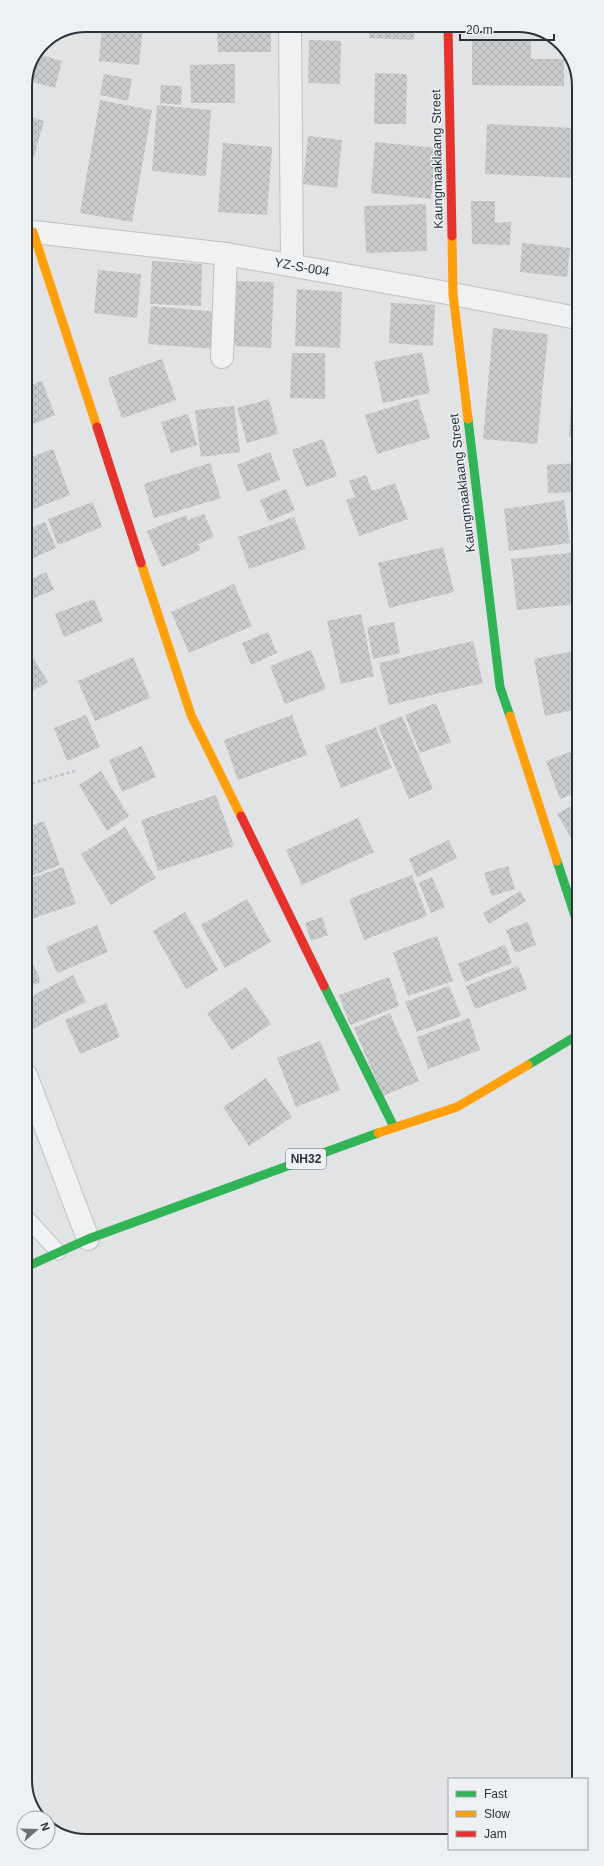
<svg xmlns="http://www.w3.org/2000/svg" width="604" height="1866" font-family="Helvetica,sans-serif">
<defs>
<pattern id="building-cross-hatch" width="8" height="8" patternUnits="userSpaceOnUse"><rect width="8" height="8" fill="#c9cbcd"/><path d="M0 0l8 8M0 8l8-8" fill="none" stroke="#adafb1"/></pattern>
</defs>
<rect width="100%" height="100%" fill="#e1e3e5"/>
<!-- building -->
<g fill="url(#building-cross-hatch)">
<path d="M102,25L143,27L139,65L99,61Z"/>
<path d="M217,25H271V52H218Z"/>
<path d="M307,25H350L349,31L306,27Z"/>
<path d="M370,25H415L414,40L369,38Z"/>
<path d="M478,25H522L536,31L478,30Z"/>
<path d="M472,39H531V59H564V86L472,85Z"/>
<path d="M309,40L341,41L340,84L308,83Z"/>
<path d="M38,54L62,61L55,88L26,80Z"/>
<path d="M235,64V103H191L190,65Z"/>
<path d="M375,73L407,74L406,124H374Z"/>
<path d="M104,74L132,79L128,101L100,95Z"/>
<path d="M161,85L182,86L181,105L160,103Z"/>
<path d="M100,100L152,110L132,222L80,213Z"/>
<path d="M157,105L211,110L206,176L152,171Z"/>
<path d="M25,115L44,121L32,163L25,161Z"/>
<path d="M487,124L575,128L574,178L485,174Z"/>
<path d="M308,136L342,140L337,188L303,184Z"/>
<path d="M375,142L436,148L431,199L371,193Z"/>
<path d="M223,143L272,147L267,215L218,212Z"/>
<path d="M471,201H495V223L511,222L510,245L472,244Z"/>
<path d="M426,204L427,251L366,253L364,206Z"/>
<path d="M522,243L570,248L567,277L520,272Z"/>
<path d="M152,261L202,264L201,306L150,304Z"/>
<path d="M98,270L141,274L137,318L94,313Z"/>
<path d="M237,281L274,282L271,348L234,346Z"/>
<path d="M297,289L342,292L340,348L295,346Z"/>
<path d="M391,303L435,305L433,346L389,343Z"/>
<path d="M151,306L219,312L216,349L148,344Z"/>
<path d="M493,328L548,334L537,444L483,439Z"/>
<path d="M574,351H577V438L569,437Z"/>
<path d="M422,352L430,393L383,403L374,362Z"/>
<path d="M292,353H325V399L290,398Z"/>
<path d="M162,359L176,400L122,418L108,378Z"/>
<path d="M42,381L55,415L26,427L25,387Z"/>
<path d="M269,399L278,434L247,443L237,408Z"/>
<path d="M418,399L430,438L377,454L365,415Z"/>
<path d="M234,406L240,452L201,457L195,410Z"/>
<path d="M188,414L197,445L171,453L161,422Z"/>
<path d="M323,439L337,476L306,487L292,450Z"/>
<path d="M53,449L70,495L26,512V459Z"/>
<path d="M270,452L280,480L247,492L237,465Z"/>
<path d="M210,463L221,498L154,518L144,484Z"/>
<path d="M577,463V492L548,493L547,465Z"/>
<path d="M366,475L372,491L395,483L408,519L359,536L346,500L355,497L349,481Z"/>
<path d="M286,489L295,510L269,521L260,500Z"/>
<path d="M564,500L570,543L509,551L504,509Z"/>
<path d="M93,502L102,527L58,545L48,519Z"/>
<path d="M204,514L214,537L198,544L201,550L162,567L147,531L186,515L188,520Z"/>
<path d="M294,517L306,549L249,569L238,537Z"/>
<path d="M45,522L56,548L29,560L26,552V530Z"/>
<path d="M443,547L454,592L389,608L378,563Z"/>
<path d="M578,552V604L517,610L511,559Z"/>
<path d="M26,560L33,578L46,572L54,590L26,601Z"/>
<path d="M234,584L252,626L189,653L171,612Z"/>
<path d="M94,599L103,621L64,637L55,614Z"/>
<path d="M361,614L374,676L341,684L327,621Z"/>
<path d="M394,622L400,653L373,659L367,627Z"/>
<path d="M268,632L277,653L251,665L242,643Z"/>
<path d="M473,641L483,683L389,705L379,663Z"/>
<path d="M28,649L48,682L26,695V651Z"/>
<path d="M311,650L326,689L285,704L270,666Z"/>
<path d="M578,650V709L545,716L534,659Z"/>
<path d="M133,657L150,698L95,721L78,681Z"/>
<path d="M436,703L451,742L420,753L405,715Z"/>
<path d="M86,715L100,747L67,761L54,728Z"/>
<path d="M292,715L307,755L238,780L224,740Z"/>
<path d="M402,716L433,789L409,799L378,726Z"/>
<path d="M376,727L392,768L341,788L325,746Z"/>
<path d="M142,746L156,777L122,792L109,760Z"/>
<path d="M578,749V792L560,799L546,761Z"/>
<path d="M101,771L129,816L107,831L79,785Z"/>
<path d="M216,795L234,846L158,871L141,820Z"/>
<path d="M578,802V843L575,845L557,814Z"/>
<path d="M358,818L374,852L302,885L286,850Z"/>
<path d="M44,821L60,865L26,878V828Z"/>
<path d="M125,827L156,878L111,905L81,854Z"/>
<path d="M449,840L457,858L417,877L409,859Z"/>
<path d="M508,866L515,889L492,896L484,873Z"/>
<path d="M63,867L76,904L31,919L26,903V880Z"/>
<path d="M412,875L427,916L364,940L349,899Z"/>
<path d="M432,877L445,907L431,913L419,883Z"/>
<path d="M520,891L526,901L489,924L483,913Z"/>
<path d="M247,899L271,942L225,968L201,925Z"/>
<path d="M185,912L218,970L186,989L153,931Z"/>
<path d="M322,917L328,935L311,941L305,923Z"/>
<path d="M528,922L536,945L515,953L506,930Z"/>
<path d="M97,925L108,952L57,973L46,947Z"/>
<path d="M437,936L453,981L408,996L393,952Z"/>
<path d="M505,945L512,963L465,982L458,964Z"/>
<path d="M28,952L41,982L26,988V953Z"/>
<path d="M518,966L527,989L475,1009L466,986Z"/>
<path d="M73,975L86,1002L33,1029L26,1015V999Z"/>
<path d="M389,977L399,1006L350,1025L339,995Z"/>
<path d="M449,986L461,1016L417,1032L405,1002Z"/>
<path d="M246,987L271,1024L232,1050L207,1013Z"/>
<path d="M106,1003L120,1037L80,1054L65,1020Z"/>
<path d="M390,1013L419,1081L383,1096L354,1028Z"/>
<path d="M469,1018L480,1050L428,1069L417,1037Z"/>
<path d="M320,1041L340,1090L296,1107L277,1058Z"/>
<path d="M266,1078L292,1117L249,1146L223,1107Z"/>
</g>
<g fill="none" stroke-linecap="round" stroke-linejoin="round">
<!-- lane casing -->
<g stroke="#bfc1c3" stroke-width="17">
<path id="lane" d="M26,1217L58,1252"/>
</g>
<!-- street casing -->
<g stroke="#bfc1c3" stroke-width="24">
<g id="street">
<path d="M290,25L292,265"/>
<path d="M25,231L226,254L453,294L577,318"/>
<path d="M222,357L226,254"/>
<path d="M26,1075L88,1239"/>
</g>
</g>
<!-- path -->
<path stroke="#c1c2c5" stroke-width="2.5" stroke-dasharray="3 3" stroke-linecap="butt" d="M26,785L78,770"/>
<!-- lane -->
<use href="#lane" stroke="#eff1f2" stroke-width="15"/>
<!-- street -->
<use href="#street" stroke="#eff1f2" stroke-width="22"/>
<!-- fast -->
<g stroke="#30b455" stroke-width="9">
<path d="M468,419L500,687L510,716"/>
<path d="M557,861L578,925"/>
<path d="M324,986L394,1127"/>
<path d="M528,1065L578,1035"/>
<path d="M26,1267L88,1239L378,1133"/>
</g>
<!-- slow -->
<g stroke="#ff9f0a" stroke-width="9">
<path d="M33,232L97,427"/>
<path d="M452,236L453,294L468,419"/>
<path d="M141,563L191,715L241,816"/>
<path d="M510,716L557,861"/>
<path d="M378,1133L457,1107L528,1065"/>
</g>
<!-- jam -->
<g stroke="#e5322d" stroke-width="9">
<path d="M448,25L452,236"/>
<path d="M97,427L141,563"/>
<path d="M241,816L324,986"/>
</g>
</g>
<g text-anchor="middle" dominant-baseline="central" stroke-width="3" stroke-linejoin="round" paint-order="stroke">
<!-- shield labels -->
<rect fill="#eef1f4" stroke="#656b73" stroke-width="1" x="286" y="1149" width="40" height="20" rx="3"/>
<g font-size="12" font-weight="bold" fill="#2a323c">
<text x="306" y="1159">NH32</text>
</g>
<!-- street labels -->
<g font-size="13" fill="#2a323c" stroke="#eef1f4">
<text transform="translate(437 159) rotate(-91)">Kaungmaaklaang Street</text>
<text transform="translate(302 267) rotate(10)">YZ-S-004</text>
<text transform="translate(462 483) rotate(-97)">Kaungmaaklaang Street</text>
</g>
</g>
<!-- crop -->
<path d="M0 0H604V1866H0ZM86 32H518A54 54 0 0 1 572 86V1780A54 54 0 0 1 518 1834H86A54 54 0 0 1 32 1780V86A54 54 0 0 1 86 32Z" fill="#eef1f4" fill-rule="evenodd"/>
<path fill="none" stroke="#2a323c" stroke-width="2" d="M86 32H518A54 54 0 0 1 572 86V1780A54 54 0 0 1 518 1834H86A54 54 0 0 1 32 1780V86A54 54 0 0 1 86 32Z"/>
<!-- legend -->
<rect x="448" y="1778" width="140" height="72" fill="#eef1f4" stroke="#a0a5aa"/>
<rect x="456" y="1791" width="20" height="6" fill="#30b455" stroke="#a0a5aa"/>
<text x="484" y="1798" font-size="12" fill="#2a323c">Fast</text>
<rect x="456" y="1811" width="20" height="6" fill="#ff9f0a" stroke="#a0a5aa"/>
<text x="484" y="1818" font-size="12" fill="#2a323c">Slow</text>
<rect x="456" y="1831" width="20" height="6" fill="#e5322d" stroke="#a0a5aa"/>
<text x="484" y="1838" font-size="12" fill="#2a323c">Jam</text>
<!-- north arrow -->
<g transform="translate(36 1830) rotate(70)"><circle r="19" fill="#eef1f4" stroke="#a0a5aa"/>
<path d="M0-3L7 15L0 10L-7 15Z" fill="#6a7077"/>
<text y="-6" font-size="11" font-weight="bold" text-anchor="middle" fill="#2a323c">N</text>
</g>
<!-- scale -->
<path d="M460 34v6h94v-6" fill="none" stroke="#2a323c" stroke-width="2"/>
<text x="466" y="34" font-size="12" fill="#2a323c" stroke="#eef1f4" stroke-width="3" paint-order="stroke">20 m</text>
</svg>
